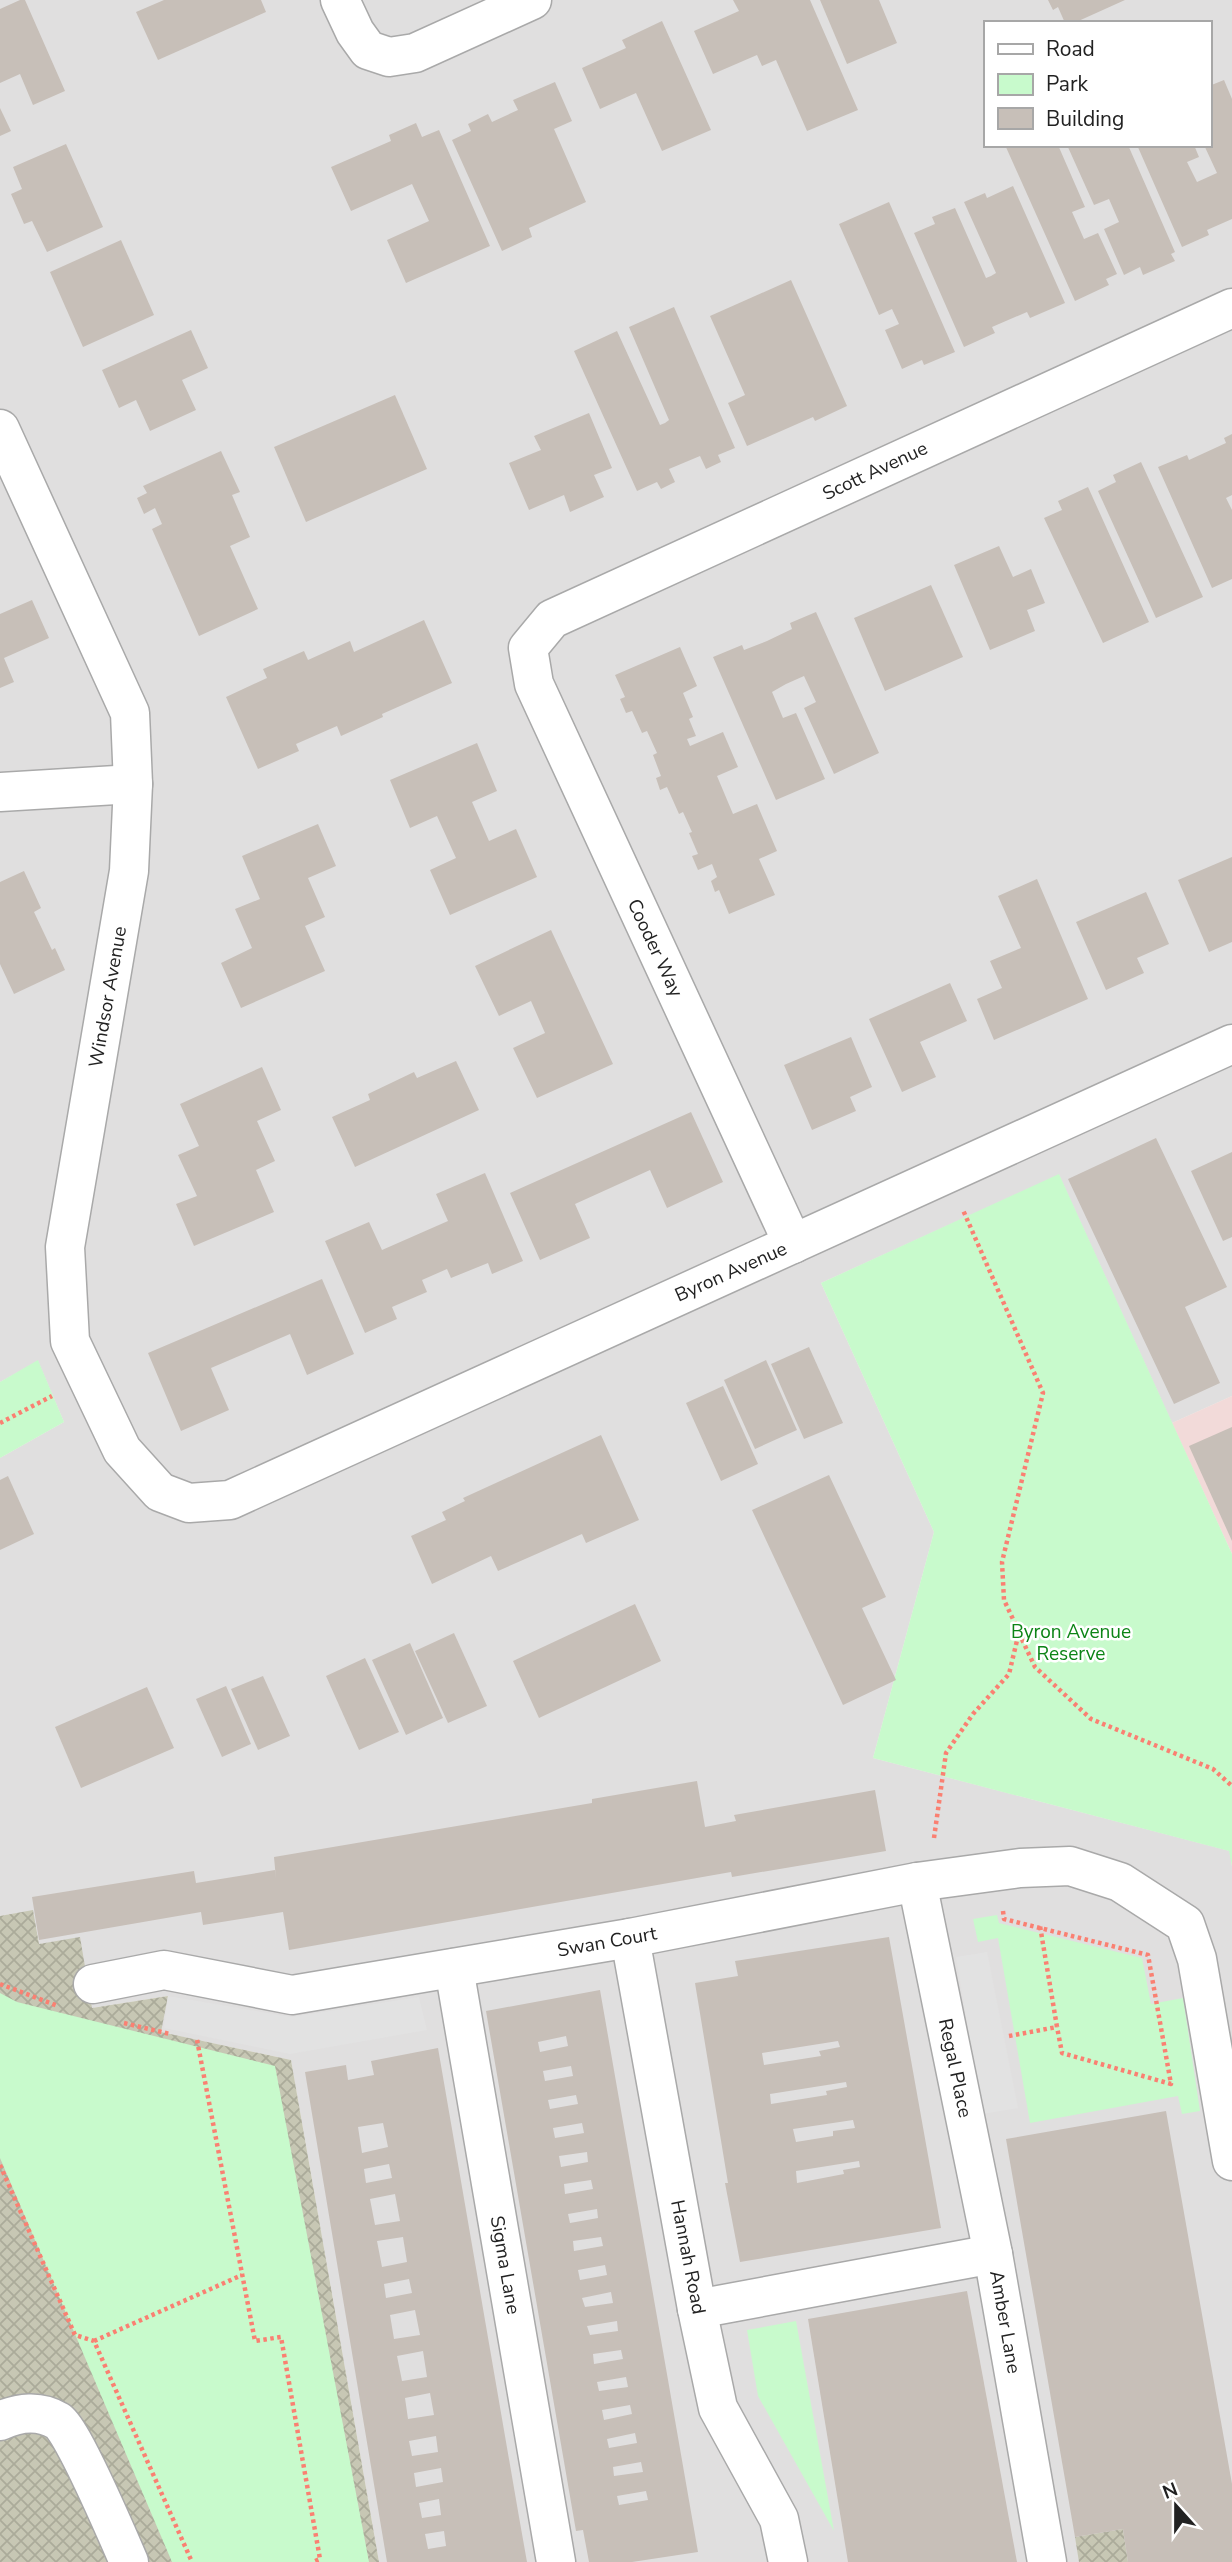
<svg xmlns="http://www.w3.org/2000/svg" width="1232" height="2562" font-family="'Nunito Sans',sans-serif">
<defs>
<pattern id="construction-cross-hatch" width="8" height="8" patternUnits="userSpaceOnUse" patternTransform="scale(1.75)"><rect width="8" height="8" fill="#c7c7b4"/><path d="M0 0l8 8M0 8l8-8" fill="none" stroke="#abab9a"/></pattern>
</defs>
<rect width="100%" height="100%" fill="#f2efe9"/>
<!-- residential -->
<path fill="#e0dfdf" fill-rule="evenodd" d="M0,0H1232V1396L1172,1423L1059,1175L821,1283L934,1532L873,1758L1230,1851L1232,1866V2562H379L291,2060L160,2032L168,1996L92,2008L39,1944L33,1911L0,1916V1458L64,1422L38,1361L0,1382ZM985,23H1209V145H985Z"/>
<!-- commercial -->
<path fill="#f2dad9" d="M1232,1396V1554L1172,1423Z"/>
<!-- construction -->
<g fill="url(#construction-cross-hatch)">
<path d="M33,1910L39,1944L80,1937L92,2008L168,1996L161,2032L291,2060L379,2562H0V1916Z"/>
<path d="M1123,2529L1128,2562H1079L1075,2537Z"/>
</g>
<!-- park -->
<g fill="#c8facc">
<path d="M1059,1174L1232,1554V1866L1229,1851L873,1758L934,1532L821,1283Z"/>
<path d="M38,1360L64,1422L0,1458V1382Z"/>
<path d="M997,1915L999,1923L1142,1958L1151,2004L1183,1998L1200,2111L1182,2114L1178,2096L1030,2123L998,1938L978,1942L973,1919Z"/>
<path d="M0,1993L17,2002L275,2066L369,2562H172L0,2158Z"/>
<path d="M796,2321L834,2531L758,2396L747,2330Z"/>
</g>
<!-- parking -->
<g fill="#e2e2e2">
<path d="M987,1952L1018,2108L982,2114L956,1957Z"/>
<path d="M168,1996L291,2017L419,1997L427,2030L290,2054L164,2028Z"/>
</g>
<!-- building -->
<g fill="#c7bfb8" fill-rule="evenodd">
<path d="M20,0H25L65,91L33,105L20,74L0,83V9Z"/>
<path d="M164,0H261L266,12L158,60L136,12Z"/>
<path d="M733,0H810L858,110L807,131L776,60L762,66L757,55L713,74L694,31L739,11Z"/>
<path d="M820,0H879L897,43L847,64Z"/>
<path d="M1048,0H1125L1074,23H1065L1058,7L1053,10Z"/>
<path d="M662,21L711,130L662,151L636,93L600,109L582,68L626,48L622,40Z"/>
<path d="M1224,80L1232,99V219L1207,230L1209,235L1182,247L1137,145H1194L1199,157L1187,162L1197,182L1217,173L1204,145H1209V86Z"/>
<path d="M555,82L572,121L554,129L586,202L529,228L532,237L502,251L452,140L471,131L468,124L488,114L492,122L518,110L513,100Z"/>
<path d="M0,108L11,131L0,136Z"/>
<path d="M416,123L422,137L439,130L490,246L406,283L387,240L429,221L412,184L351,211L331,167L391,141L389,135Z"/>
<path d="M66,144L103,227L47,252L32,221L24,224L11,194L22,189L13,167Z"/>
<path d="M1005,145H1058L1085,207L1072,212L1084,239L1098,233L1117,274L1106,279L1109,285L1075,301Z"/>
<path d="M1067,145H1128L1175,252L1171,254L1175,261L1143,275L1140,267L1124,275L1104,229L1119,222L1109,199L1094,205Z"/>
<path d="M1013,186L1065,303L1030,318L1027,312L992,327L995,333L964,347L914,233L935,224L932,217L955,208L986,278L991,276L996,273L964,202L985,193L987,198Z"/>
<path d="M889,202L955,352L924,365L922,360L902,369L885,330L899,324L892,309L879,315L839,224Z"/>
<path d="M121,240L154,315L83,347L50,272Z"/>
<path d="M791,280L847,406L815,421L813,417L747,446L728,403L745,395L710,316Z"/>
<path d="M674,307L735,448L718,455L721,462L706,469L700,456L669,469L675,482L661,489L657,482L637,491L574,351L617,331L660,425L665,423L669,420L629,327Z"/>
<path d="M191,330L208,368L182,380L196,410L150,431L136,400L119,408L102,370Z"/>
<path d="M395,395L427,469L306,522L274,447Z"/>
<path d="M589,413L612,468L594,475L604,497L570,512L564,495L529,510L509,463L541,450L534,436Z"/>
<path d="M1232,434V495L1226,498L1232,510V579L1212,588L1158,467L1187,455L1189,460L1226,443L1224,438Z"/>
<path d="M221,451L240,492L232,495L250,537L230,546L258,609L199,636L152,529L162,524L155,508L144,514L137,498L147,493L143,486Z"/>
<path d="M1141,462L1203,597L1156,618L1098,491L1116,482L1113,475Z"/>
<path d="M1088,487L1149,622L1103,643L1044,518L1062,510L1058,501Z"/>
<path d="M999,546L1013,577L1031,569L1045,603L1027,610L1035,631L990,650L954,565Z"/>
<path d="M931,585L963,657L885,691L854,618Z"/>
<path d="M32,600L49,638L4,658L14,682L0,688V614Z"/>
<path d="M816,612L879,753L834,774L804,708L816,702L804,676L786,684L772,692L783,718L796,713L825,779L776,800L713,657L742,645L744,650L767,641L792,629L790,623Z"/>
<path d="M424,620L452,683L382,714L383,717L341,736L337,726L296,744L299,751L258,769L226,697L267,678L263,669L304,651L308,660L350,641L354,652Z"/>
<path d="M680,647L697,686L683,693L693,717L689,719L696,736L687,739L690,746L723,732L738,767L717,776L733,814L757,804L777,851L759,859L775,895L729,914L719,890L715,892L711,881L717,877L712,864L698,870L692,856L698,854L689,833L692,832L683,812L679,814L667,787L660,790L656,778L661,776L653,755L657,753L647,731L642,733L632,711L626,713L620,699L625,697L615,675Z"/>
<path d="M477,743L497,791L472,802L489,841L516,829L537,877L450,915L430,870L456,858L437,816L410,828L390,780Z"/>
<path d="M318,824L336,866L308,878L325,917L305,926L325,971L241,1008L221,963L252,948L235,909L260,899L242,856Z"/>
<path d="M1232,857V942L1209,952L1178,880Z"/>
<path d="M24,871L41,908L34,912L52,950L55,948L65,970L14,994L0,964V882Z"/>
<path d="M1037,879L1088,999L994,1040L977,999L1002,988L990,961L1021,948L998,896Z"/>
<path d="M1146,892L1169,944L1137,958L1144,973L1106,990L1076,922Z"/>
<path d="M551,930L613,1064L537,1098L513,1048L545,1033L531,1001L499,1016L475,966Z"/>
<path d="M950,983L967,1021L920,1042L936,1077L902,1092L869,1019Z"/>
<path d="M851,1037L872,1087L850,1097L856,1111L812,1130L784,1065Z"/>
<path d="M456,1061L479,1110L355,1167L332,1117L370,1100L368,1094L414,1072L417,1078Z"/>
<path d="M262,1067L281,1110L257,1121L275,1161L256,1170L274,1212L194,1246L176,1204L197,1196L178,1155L199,1146L180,1104Z"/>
<path d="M691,1112L723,1182L667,1208L650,1170L575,1204L590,1238L540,1260L510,1193Z"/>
<path d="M1156,1138L1227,1287L1185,1307L1220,1383L1174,1404L1068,1179Z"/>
<path d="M1232,1152V1237L1223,1241L1191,1171Z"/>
<path d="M485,1173L523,1261L492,1274L488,1263L451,1278L447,1269L422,1280L427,1292L392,1307L397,1319L365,1333L325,1241L369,1222L382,1250L448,1221L436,1194Z"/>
<path d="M322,1279L354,1354L307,1375L290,1334L211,1368L229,1410L181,1431L148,1353Z"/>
<path d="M809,1347L843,1423L804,1439L771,1364Z"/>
<path d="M766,1360L797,1430L755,1449L724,1380Z"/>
<path d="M723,1386L758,1464L721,1481L686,1403Z"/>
<path d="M1232,1427V1541L1189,1446Z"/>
<path d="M601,1435L639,1520L586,1543L582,1534L498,1571L491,1556L432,1584L411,1536L446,1520L442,1512L465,1501L463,1498Z"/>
<path d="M829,1475L886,1597L862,1608L896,1680L843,1705L752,1510Z"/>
<path d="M8,1476L34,1534L0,1550V1480Z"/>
<path d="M635,1604L661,1661L539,1718L513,1661Z"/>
<path d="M454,1633L487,1706L448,1723L415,1651Z"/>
<path d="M410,1643L443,1718L406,1735L372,1660Z"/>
<path d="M365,1658L399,1732L359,1750L326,1676Z"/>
<path d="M263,1676L290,1736L258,1750L231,1689Z"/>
<path d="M226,1686L251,1744L222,1757L196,1699Z"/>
<path d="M147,1687L174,1748L81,1788L55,1727Z"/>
<path d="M697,1781L705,1827L736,1821L734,1815L875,1790L886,1851L732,1877L731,1872L289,1950L283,1912L203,1925L201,1912L39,1940L32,1897L194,1871L196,1883L275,1870L276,1879L274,1857L592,1803V1799Z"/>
<path d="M889,1937L941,2228L740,2262L725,2183H728L695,1983L738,1976L735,1961ZM838,2041L840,2047L819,2051L821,2056L764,2065L762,2053ZM846,2082L847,2087L826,2091L827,2095L771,2104L770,2094ZM853,2120L855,2128L833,2131V2136L796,2142L793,2129ZM859,2161L860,2167L843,2170L844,2174L797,2183L796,2171Z"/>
<path d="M600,1990L698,2552L632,2562H589L583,2530L576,2531L486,2011ZM566,2036L568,2046L540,2052L538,2042ZM571,2066L573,2076L545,2081L543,2071ZM576,2095L578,2104L550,2109L548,2100ZM582,2123L584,2133L555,2138L553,2128ZM587,2152L588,2162L561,2167L559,2156ZM591,2180L593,2189L565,2194L564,2184ZM597,2209L598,2218L570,2223L568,2214ZM601,2237L603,2246L574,2251L573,2241ZM605,2265L607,2275L580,2280L578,2270ZM611,2292L613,2303L585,2307L582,2298ZM617,2321L618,2331L590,2335L587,2326ZM621,2350L623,2359L594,2364L593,2354ZM626,2377L628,2387L599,2391L597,2382ZM630,2405L632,2414L604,2420L602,2410ZM635,2433L637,2443L609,2448L607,2439ZM641,2462L643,2472L614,2476L613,2467ZM646,2491L648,2500L619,2505L617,2496Z"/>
<path d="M438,2048L519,2517L527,2562H387L305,2072L346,2065L348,2080L374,2075L371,2061ZM383,2123L388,2147L362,2153L358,2127ZM389,2164L392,2178L366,2183L364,2169ZM395,2194L400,2221L375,2225L370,2199ZM403,2237L407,2262L382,2267L377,2241ZM409,2279L412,2293L386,2298L384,2284ZM415,2310L420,2335L394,2339L390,2315ZM423,2351L427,2377L402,2381L397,2356ZM430,2393L434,2415L408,2419L405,2398ZM436,2436L438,2452L412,2456L409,2441ZM441,2468L443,2482L416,2487L414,2473ZM439,2499L441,2515L422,2518L419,2503ZM444,2531L446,2546L428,2549L425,2534Z"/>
<path d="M1166,2111L1232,2484V2562H1128L1123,2529L1075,2537L1006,2139Z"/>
<path d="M967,2291L1017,2562H848L808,2319Z"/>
</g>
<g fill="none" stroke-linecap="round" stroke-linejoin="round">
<!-- minor casing -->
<g stroke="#a9a9a9" stroke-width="41">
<g id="minor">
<path d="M340,0L355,32L368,50L389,57L415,53L532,0"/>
<path d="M0,429L130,713L133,784L129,871L65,1247L70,1341L122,1450L160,1492L189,1503L230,1500L1232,1044"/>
<path d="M0,792L133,784"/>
<path d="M793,1244L534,684L528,648L552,619L1232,308"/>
<path d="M917,1882L993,2254"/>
<path d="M630,1938L697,2309L718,2408L779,2519L788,2562"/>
<path d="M454,1968L556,2562"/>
<path d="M93,1984L164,1970L292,1995L630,1938L917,1882L1020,1868L1070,1866L1120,1882L1185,1924L1197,1959L1232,2161"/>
<path d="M697,2309L993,2254L1047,2562"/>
<path d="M0,2421C19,2412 40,2410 58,2421C72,2429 119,2539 129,2562"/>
</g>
</g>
<!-- path -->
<g stroke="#fa8072" stroke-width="4.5" stroke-dasharray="3.5 3.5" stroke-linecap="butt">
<path d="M0,1423L52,1396"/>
<path d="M1019,1633L1035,1667L1091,1719L1213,1769L1232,1786"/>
<path d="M934,1838L946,1753L973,1714L1009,1674L1019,1632L1004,1600L1002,1562L1043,1393L963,1210"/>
<path d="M1003,1911L1004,1919L1148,1955L1171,2084L1062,2053L1057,2027"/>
<path d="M0,1984L58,2006"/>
<path d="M124,2023L170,2034"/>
<path d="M1009,2036L1057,2027L1040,1926"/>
<path d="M197,2040L255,2341L281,2337L320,2559L313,2562"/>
<path d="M0,2165L75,2335L94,2341L192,2562"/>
<path d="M94,2341L242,2275"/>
</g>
<!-- minor -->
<use href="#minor" stroke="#fff" stroke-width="38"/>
</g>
<g text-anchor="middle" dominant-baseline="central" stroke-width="5" stroke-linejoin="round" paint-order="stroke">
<!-- street labels -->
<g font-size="19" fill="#222" stroke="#fff">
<text transform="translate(875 471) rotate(-25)">Scott Avenue</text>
<text transform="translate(655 948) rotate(65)">Cooder Way</text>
<text transform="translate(108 997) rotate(-80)">Windsor Avenue</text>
<text transform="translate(731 1272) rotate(-24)">Byron Avenue</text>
<text transform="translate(607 1942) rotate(-10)">Swan Court</text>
<text transform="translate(955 2068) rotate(78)">Regal Place</text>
<text transform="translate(688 2257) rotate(79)">Hannah Road</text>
<text transform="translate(505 2265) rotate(80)">Sigma Lane</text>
<text transform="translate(1005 2322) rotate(80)">Amber Lane</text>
</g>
<!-- park labels -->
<g font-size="19" fill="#0c8416" stroke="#fff">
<text x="1071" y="1632">Byron Avenue<tspan x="1071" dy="22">Reserve</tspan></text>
</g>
</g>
<!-- legend -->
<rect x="984" y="21" width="228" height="126" fill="#ffffff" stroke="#a7a7a7" stroke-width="2"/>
<rect x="998" y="44" width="35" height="10" fill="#ffffff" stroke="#a7a7a7" stroke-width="2"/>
<text x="1046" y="56" font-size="21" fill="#222222">Road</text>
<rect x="998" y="74" width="35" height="21" fill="#c8facc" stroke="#a7a7a7" stroke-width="2"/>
<text x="1046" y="91" font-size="21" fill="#222222">Park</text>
<rect x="998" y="108" width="35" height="21" fill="#c7bfb8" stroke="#a7a7a7" stroke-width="2"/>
<text x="1046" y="126" font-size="21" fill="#222222">Building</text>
<!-- north arrow -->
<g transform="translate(1176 2506) rotate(339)" stroke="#ffffff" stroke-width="5" paint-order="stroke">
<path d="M0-5L12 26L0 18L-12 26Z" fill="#222222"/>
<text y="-10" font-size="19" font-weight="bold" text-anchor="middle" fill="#222222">N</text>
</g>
</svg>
